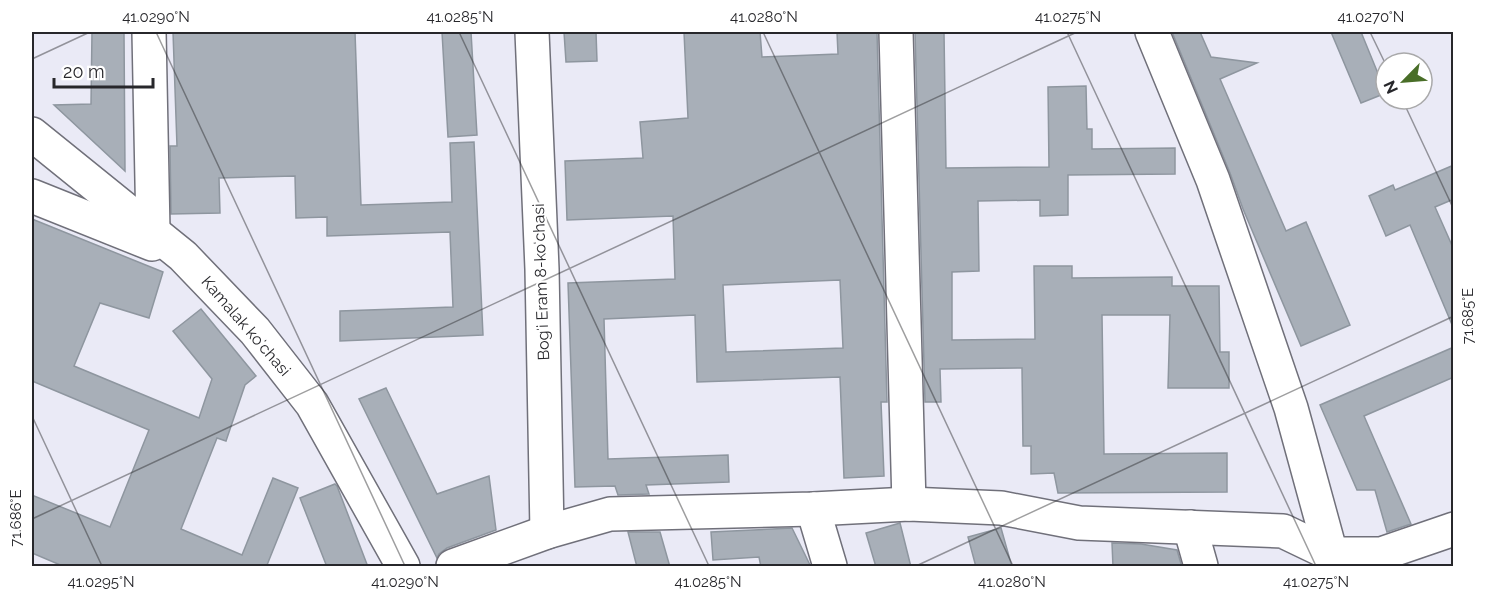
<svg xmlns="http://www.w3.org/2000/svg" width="1485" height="598" font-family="Raleway,sans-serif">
<rect width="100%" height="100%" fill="#eaeaf6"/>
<!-- building -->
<g fill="#a8afb8" stroke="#8e969f" stroke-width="1.5" fill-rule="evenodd">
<path d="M92,32H124L125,171L54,105L91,104Z"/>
<path d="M173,32H355L361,205L452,202L450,143L474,142L483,335L340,341V311L453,307L450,232L327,236V217L296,218L295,176L219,178L220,213L171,214L170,146H177Z"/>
<path d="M442,32H471L477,135L448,137Z"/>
<path d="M564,32H596L597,61L566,62Z"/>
<path d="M684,32H760L762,57L838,54L837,32H877L887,402H881L884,476L844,478L840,377L697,382L695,315L604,319L608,459L728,455L729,482L646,485L649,494L618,495L615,486L575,487L568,283L675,279L673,216L567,220L565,161L643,158L640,122L688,118ZM840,280L843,348L726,352L723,285Z"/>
<path d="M915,32H944L946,168L1049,167L1048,87L1086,86L1087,129H1092V149L1175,148V174L1068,175V215L1040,216V200L978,201L979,271L952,272V340L1035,339L1034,266H1072V278L1172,277V286H1219L1220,352H1229V388H1168L1170,315H1102L1104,454L1227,453V492L1058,493L1054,473L1031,474V446H1023L1022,368L940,369L941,402H925Z"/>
<path d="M1172,32H1200L1211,57L1257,63L1220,79L1286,231L1306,222L1350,325L1301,346L1243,209L1230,173Z"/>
<path d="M1331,32H1361L1386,93L1361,103Z"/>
<path d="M1454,165V199L1435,207L1454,250L1453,327L1410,225L1386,236L1369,196L1393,185L1395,190Z"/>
<path d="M32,219L163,272L149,318L100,303L74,366L199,418L212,379L173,331L201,309L256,376L245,385L226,441L217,438L181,529L242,555L273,478L298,488L267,565L269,567H65L32,553V495L110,527L149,430L32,381Z"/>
<path d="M1454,347V377L1364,416L1411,524L1387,532L1375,490H1357L1320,405Z"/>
<path d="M386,388L437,494L489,476L496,530L447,548L439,554L437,558L359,399Z"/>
<path d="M335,484L337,486L368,567H327L300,498Z"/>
<path d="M900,523L911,567H876L866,533Z"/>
<path d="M792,528L811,567H761L759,557L713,560L711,532Z"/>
<path d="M1001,528L1012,567H976L968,537Z"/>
<path d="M628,532H660L670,567H637Z"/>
<path d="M1112,543L1141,544L1177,550L1182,567H1113Z"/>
</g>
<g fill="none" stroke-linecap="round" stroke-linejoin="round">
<!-- minor casing -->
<g stroke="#70707a" stroke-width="36">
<g id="minor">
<path d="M149,32L153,231"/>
<path d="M532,32L542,269L547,532"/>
<path d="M896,32L909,504"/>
<path d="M1152,32L1213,180L1291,408L1331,554"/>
<path d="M32,134L183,256L255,331L312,404L403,566"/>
<path d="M32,196L152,244"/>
<path d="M813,509L830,566"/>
<path d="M1190,527L1201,566"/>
<path d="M453,566L547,532L610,514L813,509L909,504L1001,508L1079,523L1283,531L1331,554H1381L1454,529"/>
</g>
</g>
<!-- minor -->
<use href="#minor" stroke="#fff" stroke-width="33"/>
</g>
<!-- ticks -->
<path fill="none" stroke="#27272b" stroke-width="1.5" stroke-opacity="0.45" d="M156,32L405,566M459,32L709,566M763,32L1013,566M1067,32L1316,566M1370,32L1386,65M32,59L90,32M1402,99L1454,210M32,416L102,566M32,519L1077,32M916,566L1454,316"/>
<g text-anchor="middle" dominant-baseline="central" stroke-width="4.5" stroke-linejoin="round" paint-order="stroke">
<!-- street labels -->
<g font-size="16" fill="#27272b" stroke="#fff">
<text transform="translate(541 282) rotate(-92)">Bogʻi Eram 8-koʻchasi</text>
<text transform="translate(246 326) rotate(49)">Kamalak koʻchasi</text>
</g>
</g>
<!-- border -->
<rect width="1485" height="598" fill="none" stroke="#ffffff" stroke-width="66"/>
<!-- north arrow -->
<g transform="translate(1404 81) rotate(245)"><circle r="28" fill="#ffffff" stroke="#a9a9aa" stroke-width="1.5"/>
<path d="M0-4.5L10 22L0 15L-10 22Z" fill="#496e28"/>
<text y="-9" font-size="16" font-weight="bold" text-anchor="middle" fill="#27272b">N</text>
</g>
<!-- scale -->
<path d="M54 78v9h99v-9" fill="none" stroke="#27272b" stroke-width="3"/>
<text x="63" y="78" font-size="18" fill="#27272b" stroke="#ffffff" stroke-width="4.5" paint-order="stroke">20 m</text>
<rect x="33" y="33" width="1419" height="532" fill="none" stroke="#27272b" stroke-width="2"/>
<g font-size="15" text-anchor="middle" fill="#27272b">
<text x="156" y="22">41.0290°N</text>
<text x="460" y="22">41.0285°N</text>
<text x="764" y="22">41.0280°N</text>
<text x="1068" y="22">41.0275°N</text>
<text x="1371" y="22">41.0270°N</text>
<text transform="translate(1468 316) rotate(-90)" y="5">71.685°E</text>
<text transform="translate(16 518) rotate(-90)" y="5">71.686°E</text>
<text x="101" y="587">41.0295°N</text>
<text x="405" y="587">41.0290°N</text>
<text x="708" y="587">41.0285°N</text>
<text x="1012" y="587">41.0280°N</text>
<text x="1316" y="587">41.0275°N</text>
</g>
</svg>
